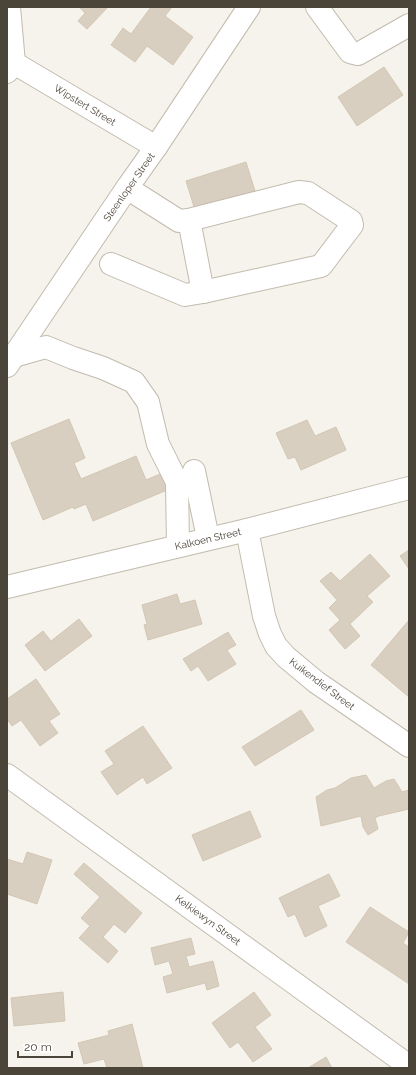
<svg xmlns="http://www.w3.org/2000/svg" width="416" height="1075" font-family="Raleway,sans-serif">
<rect width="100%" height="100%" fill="#f6f3ec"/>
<!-- building -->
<g fill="#d8cfc1" stroke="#d3c7b4">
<path d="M79,7H108L87,29L78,21L85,13Z"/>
<path d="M151,7H172L165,16L193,37L173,65L147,46L135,62L111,45L123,28L131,34Z"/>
<path d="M384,67L403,95L357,126L338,97Z"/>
<path d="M246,162L255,191L195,210L186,181Z"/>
<path d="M69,419L85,458L74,463L81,479L136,456L146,480L165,472L172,488L93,521L86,504L74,509L73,507L43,520L11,443Z"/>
<path d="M307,420L315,436L336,427L346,450L301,470L295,457L288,459L276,433Z"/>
<path d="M409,550V569L400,556Z"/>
<path d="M370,554L390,576L367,596L373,602L350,624L360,636L345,649L329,630L340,620L329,608L337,600L320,581L331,572L340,581Z"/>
<path d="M177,594L180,604L195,600L202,624L148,640L144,625L147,624L142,605Z"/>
<path d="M79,619L92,636L45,671L25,645L43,631L51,641Z"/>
<path d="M409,620V697L371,665Z"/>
<path d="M228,632L236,645L227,650L236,664L208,681L198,666L191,671L183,659Z"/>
<path d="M36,679L60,714L49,721L58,733L40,746L21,720L12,726L7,719V699Z"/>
<path d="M301,710L314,730L255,766L242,747Z"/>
<path d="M143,726L172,768L147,784L143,777L117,795L101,772L114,764L105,751Z"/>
<path d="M366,775L374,788L386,781L394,779L402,792L409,790V809L379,816L375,818L378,829L368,835L363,827L361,816L321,826L316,797L327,790L335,788L351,778Z"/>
<path d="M250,811L261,837L203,861L192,835Z"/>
<path d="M27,852L52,860L37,904L7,894V859L23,864Z"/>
<path d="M84,863L142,913L125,933L114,924L103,937L118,951L108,963L79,938L90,926L81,918L100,897L74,874Z"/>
<path d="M329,874L340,896L318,906L327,926L305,937L295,914L288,917L279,898Z"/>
<path d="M370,907L409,932L403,943L409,947V984L346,942Z"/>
<path d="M191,938L195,954L186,956L189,967L213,961L219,986L207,990L205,983L167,993L163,977L173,974L169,961L155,965L151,948Z"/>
<path d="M63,992L65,1021L14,1026L11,998Z"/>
<path d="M254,992L271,1015L255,1027L272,1049L253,1062L238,1042L230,1048L212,1023Z"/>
<path d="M132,1024L143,1068H107L104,1059L84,1064L78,1043L109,1035L108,1031Z"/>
<path d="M326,1057L332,1068H308Z"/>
</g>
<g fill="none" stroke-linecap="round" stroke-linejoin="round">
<!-- minor casing -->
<g stroke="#c2bbae" stroke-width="24">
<g id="minor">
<path d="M317,7L350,52L358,54L409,25"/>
<path d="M7,61L14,63L156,147"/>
<path d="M7,72L14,63L9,7"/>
<path d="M189,220L203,292"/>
<path d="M111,264L185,295L203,292L321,266L352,225L351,221L308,193L299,192L189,220L179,221L127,188"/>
<path d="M14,356L46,347L73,358L103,368L134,382L148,402L158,444L177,482L178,546"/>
<path d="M7,366L127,188L156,147L249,7"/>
<path d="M194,471L208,538"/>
<path d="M247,530L264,616L270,634L276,646L286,657L316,682L409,746"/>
<path d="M7,587L247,530L409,488"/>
<path d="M7,775L409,1066"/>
</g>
</g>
<!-- minor -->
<use href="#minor" stroke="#fff" stroke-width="22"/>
</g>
<g text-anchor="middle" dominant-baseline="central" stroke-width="3.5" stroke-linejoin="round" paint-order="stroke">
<!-- street labels -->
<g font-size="10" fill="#4b4439" stroke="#fff">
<text transform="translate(85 105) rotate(31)">Wipstert Street</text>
<text transform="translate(129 187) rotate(-55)">Steenloper Street</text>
<text transform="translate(208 539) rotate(-13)">Kalkoen Street</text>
<text transform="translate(322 684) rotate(37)">Kuikendief Street</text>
<text transform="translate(208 920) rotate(36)">Kelkiewyn Street</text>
</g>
</g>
<!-- border -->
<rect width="416" height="1075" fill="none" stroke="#4b4439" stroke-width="16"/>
<!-- scale -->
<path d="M18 1051v6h54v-6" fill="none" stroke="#4b4439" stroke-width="2"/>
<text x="24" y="1051" font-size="12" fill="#4b4439" stroke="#ffffff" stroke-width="3" paint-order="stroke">20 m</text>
</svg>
